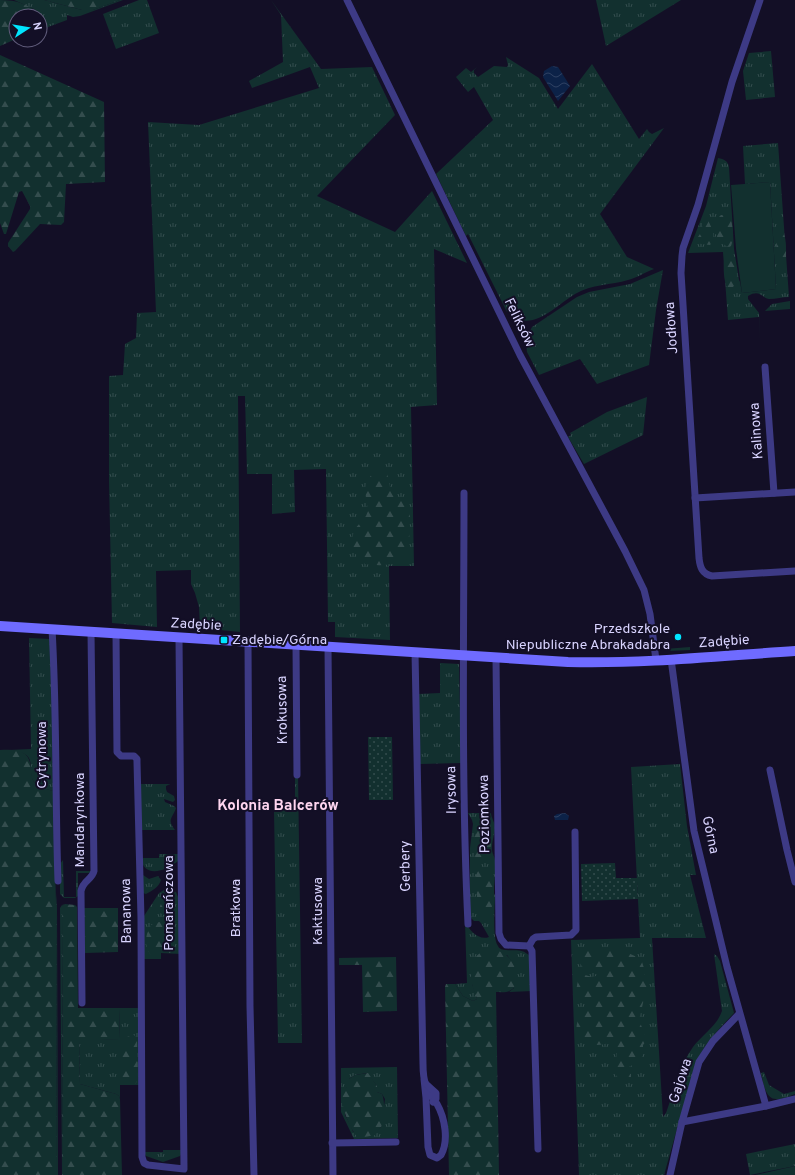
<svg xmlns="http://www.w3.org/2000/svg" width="795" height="1175" font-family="Overpass,sans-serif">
<defs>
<pattern id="grass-tufts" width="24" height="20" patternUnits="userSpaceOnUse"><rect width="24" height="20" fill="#12302f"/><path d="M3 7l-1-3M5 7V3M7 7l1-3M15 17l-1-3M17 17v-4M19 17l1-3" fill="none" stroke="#344d4e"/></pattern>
<pattern id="forest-firs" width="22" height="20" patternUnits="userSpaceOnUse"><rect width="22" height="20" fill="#12302f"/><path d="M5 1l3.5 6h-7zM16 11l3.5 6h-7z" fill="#344d4e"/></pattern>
<pattern id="garden-dots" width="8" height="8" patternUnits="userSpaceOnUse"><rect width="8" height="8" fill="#12302f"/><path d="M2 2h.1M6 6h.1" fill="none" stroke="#344d4e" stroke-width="1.8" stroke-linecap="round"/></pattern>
<pattern id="water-waves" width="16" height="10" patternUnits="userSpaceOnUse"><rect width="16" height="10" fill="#0c2248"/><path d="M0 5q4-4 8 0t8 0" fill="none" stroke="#2f4163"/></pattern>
</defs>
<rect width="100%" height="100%" fill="#130f26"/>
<!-- grass -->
<g fill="url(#grass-tufts)" fill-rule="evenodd">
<path d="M14,0H44L82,10H93L120,0H123L80,16L73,17L67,15V20L40,30L41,23V15L34,9Z"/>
<path d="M139,0H147L159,33L116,49L103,14Z"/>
<path d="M271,0L321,69L372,67L395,115L317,196L395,232L432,191L467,263L434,249L437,405L411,407L414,566H389L390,640L335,637V622H328L326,469L294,470L295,512L272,514V474H247L245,396H238L240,632L200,628L199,607L195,593L191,584V570L156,571L157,627L112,623L109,481V376L123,375L125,344L136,338L137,313L156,312L148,122L199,125L319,88L310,67L252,88L249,81L283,62L281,15Z"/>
<path d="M596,0H681L606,46Z"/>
<path d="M771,51L775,97L746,100L743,71L749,53Z"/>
<path d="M506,57L539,78L558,109L592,64L639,139L647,129L649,132L652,134L664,128L600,214L627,257L654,269C645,272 637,278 628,280C611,285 592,284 575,294C560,303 539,325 521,320L522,311L520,309L507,312L468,234L466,236L436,174L493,120L474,87L468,92L456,77L466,68L471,72L477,67L474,70V73L478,77L494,66L507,67L508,65Z"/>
<path d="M778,143L789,297C783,297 776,299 769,299C762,298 760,289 748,296V299L759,313L760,340L759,317L728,320L723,252L688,253L706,206L718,158C724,159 728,161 729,167L734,249L739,280L740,282L742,293L776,289L770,182L745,184L743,146Z"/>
<path d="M663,270L656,310L649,365L597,384L580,359L539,375L527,352C526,344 528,334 532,327L577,297L589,292L630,284Z"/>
<path d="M790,301V309L765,311L772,304Z"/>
<path d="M647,397L643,435L584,464L568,437L571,435L570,433L607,412Z"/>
<path d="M29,638L50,639L52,671L53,791C47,789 39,788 35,783C24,771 43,753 9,750L31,749Z"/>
<path d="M690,647V650L668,651L665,649Z"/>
<path d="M440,663L459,664L461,763L420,764L418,694L440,693Z"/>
<path d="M680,764L687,826L696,875H690L706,938H652L663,1117L666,1113C674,1091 679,1066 693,1047C702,1035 717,1026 722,1011L714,954L717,956L720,961L734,1013C719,1029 704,1044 695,1065L664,1175H579L571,940L640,938L631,767Z"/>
<path d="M295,776H298L302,1043H278L274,810L295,808Z"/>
<path d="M140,784H170L166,786V789L167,792L174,796L175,800L173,802L164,799L165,802L174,806L176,808C172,819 167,819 175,830H140Z"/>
<path d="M468,813H491C491,818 495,822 495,828C495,834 492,840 492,846C491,853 495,856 495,861C496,872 494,883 494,893L495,896C495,906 492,938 498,946C499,949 503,950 506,950C517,951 521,948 530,956L532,991L509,992L514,988C516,973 517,968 507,955L472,984L476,995L477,999L473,1001L463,996L455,984L467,983L465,922C469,930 479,941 489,937L481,923L479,921H474L470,917V848L473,824L472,820Z"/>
<path d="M159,854H178V861C166,871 144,879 141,858H159Z"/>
<path d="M63,860L64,897H76V871H92L89,873H78V896L75,898H64L60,894V864Z"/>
<path d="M143,875L149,879L158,876L161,880C159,887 152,891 146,894L143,893Z"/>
<path d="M170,889L176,892L178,897L181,954L161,953V959H142L144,916L159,893L164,890Z"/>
<path d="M56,893L57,907L58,1175H57Z"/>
<path d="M65,904L62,906V909L63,1175H62L60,908L62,905Z"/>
<path d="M119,1008H138L139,1085H120V1099L119,1096L116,1094L80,1084L79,1040L120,1039Z"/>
<path d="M397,1067L398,1138L354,1139L341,1112V1068ZM367,1073L377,1086V1092L382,1094L385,1099L381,1127L377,1131L353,1132L351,1126L345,1115L346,1088L349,1085V1079L355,1075Z"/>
<path d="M764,1072L769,1085L784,1094L795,1091V1094C790,1096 782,1100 776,1099C765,1099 763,1081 761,1073Z"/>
<path d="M795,1144V1166L750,1175L746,1154Z"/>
<path d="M163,1150H183L180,1156L163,1162L146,1156L144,1152H163Z"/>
</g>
<!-- forest -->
<g fill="url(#forest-firs)">
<path d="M0,0C17,0 28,4 41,15V23L40,25V16H16V39L0,46Z"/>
<path d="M44,0H120L93,10H82Z"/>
<path d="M0,55L104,102L105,182L66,184L64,222L61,225L40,224L15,251L13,252L8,246V243L30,209V206L22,191L19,192L6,234H4L0,223Z"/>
<path d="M721,215H725L730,217C733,225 734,238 731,246L729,247C719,244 713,232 714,222Z"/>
<path d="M703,217L707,218L713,231V241L710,245L694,243L702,231Z"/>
<path d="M782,231C787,236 786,251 786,259L782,263L780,261C777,251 772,238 782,231Z"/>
<path d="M729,249L732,250C735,260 743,285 729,289C722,283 723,258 726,250Z"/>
<path d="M380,469L387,473L390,487L394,494L408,505L410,512L409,545L404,559C388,566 382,566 365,564L354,552L352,540L354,530L366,516L368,511L365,491L366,483L374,471Z"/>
<path d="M0,750C18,749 31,750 31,771C32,776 32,780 35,783C39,788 47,789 53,791L56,903L57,1175H0Z"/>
<path d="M484,823L490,825L493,833L489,856L482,861L476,859C473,848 474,833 479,824Z"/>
<path d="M484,867L490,871C494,883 498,906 486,914L480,909L477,898L476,875L479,869Z"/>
<path d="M169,896L172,897L175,899C175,907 170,912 164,915L160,913C158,905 163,900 169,896Z"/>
<path d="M65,904L75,905L77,907L78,1008H119L120,1039L134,1035L137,1038L138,1077L136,1083L132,1085H120V1039L79,1041L80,1084L116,1094L119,1096L120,1099L122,1175H63L62,909V906Z"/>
<path d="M84,908H118V952L85,953Z"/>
<path d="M159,922C162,923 166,923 169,925C177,932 176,945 170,953H161V959C148,959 144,944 147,934C148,931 150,928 151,925Z"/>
<path d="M581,948L619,949L637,957L642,962L644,968L645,980L647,986L639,1020L647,1040L643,1045C643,1052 643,1061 636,1064C632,1066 630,1065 627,1069L628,1073L631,1074V1078L630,1080L622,1081L619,1079L616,1075V1064L617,1052L616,1046L612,1043C607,1043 602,1045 596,1045C579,1043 570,1029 582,1014C584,1012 589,1009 587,1004C586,1000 583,1000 580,998C574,995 577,984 579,978L585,975L592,977L596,976L597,974C593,971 591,972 587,970C581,967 577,959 575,953L576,950Z"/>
<path d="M492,949C497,950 502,952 506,955C515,961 523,983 511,990C507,993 500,992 496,992L499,1175H449L445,987L446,984H455L463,996L473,1001L477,999C476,994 473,990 472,984C469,974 472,956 482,952C485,950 489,950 492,949Z"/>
<path d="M396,957L397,1011L363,1012L362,965H339V958Z"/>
<path d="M368,1073L377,1086V1092L382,1094C385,1100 385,1121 381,1127C378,1131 377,1131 376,1135L358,1138C351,1130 339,1104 343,1093C345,1088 349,1086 349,1079L355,1075Z"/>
</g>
<!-- park -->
<g fill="#12302f">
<path d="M770,182L776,289L742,293L736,249L731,185Z"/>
<path d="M795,1166V1175H755Z"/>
</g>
<!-- garden -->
<g fill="url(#garden-dots)">
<path d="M368,737H392L393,800H369Z"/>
<path d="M615,863L616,878H637L638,899L582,901L581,864Z"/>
</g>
<!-- water -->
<g fill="url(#water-waves)">
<path d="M552,66L558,67L560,70L570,86L558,101L543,77L544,71Z"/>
<path d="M565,813L569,816L568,820H555L554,816L557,814Z"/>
</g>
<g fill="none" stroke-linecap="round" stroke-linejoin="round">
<!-- street -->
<g stroke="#3d3a85" stroke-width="7">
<path d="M347,0L520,355L625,551L644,590L650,614L656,660"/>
<path d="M760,0L732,82L698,205L683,248L682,256L681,273L699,558C700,567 702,574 712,576L795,571"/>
<path d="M765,367L774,493"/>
<path d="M464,493C464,636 461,780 468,924"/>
<path d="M695,498L795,492"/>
<path d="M52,629C57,713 55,797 58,881"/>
<path d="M116,633L117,752L121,756H134L137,759V762L141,918L142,1157L144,1163L148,1165L184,1169L179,638"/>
<path d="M248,642L250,1006L254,1175"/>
<path d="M296,645L297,775"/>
<path d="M328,647L333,1175"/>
<path d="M415,652L423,1064C423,1071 423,1078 426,1085C428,1092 433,1098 437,1104C445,1118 449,1141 441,1155L437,1158L430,1155L428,1147L426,1098L424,1079"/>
<path d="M496,658L499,933L501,939L506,945L529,946L532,951L538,1149"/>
<path d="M671,659L694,831L727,967L766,1106"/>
<path d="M770,770L787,850L795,882"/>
<path d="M529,946L533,939L536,937L571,935L576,930L575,832"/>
<path d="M82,1003L81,891C83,880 92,880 94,871L91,632"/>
<path d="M426,1084L436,1093V1099L433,1102"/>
<path d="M682,1122L766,1106L795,1099"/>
<path d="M332,1143L396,1142"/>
<path d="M670,1175L682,1122L699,1062L713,1041L739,1014"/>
</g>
<!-- secondary -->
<path stroke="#6f6bff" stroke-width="10" d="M0,626L568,662C644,664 719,656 795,651"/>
</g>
<!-- markers -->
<g fill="#00e5ff" stroke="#130f26" stroke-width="1.5">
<circle cx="678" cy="637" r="4"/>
<rect x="220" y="636" width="8" height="8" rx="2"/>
</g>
<g text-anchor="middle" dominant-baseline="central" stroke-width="4" stroke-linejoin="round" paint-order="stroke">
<!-- street labels -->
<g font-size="14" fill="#d9d4ff" stroke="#130f26">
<text transform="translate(519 323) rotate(64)">Feliksów</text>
<text transform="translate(672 328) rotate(-94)">Jodłowa</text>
<text transform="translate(757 431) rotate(-94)">Kalinowa</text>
<text transform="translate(196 625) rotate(3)">Zadębie</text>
<text transform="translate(724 642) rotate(-4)">Zadębie</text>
<text transform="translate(283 710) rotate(-91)">Krokusowa</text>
<text transform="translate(42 755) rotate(-90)">Cytrynowa</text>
<text transform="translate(452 790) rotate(-91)">Irysowa</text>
<text transform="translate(485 814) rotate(-91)">Poziomkowa</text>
<text transform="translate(80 820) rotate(-90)">Mandarynkowa</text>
<text transform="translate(710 835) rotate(78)">Górna</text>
<text transform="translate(406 866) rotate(-91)">Gerbery</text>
<text transform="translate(169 903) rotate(-90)">Pomarańczowa</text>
<text transform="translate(236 908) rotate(-90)">Bratkowa</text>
<text transform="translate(127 911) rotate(-91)">Bananowa</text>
<text transform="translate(318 911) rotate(-90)">Kaktusowa</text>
<text transform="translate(681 1081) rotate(-72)">Gajowa</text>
</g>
<!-- poi labels -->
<g font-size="14" fill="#d9d4ff" stroke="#130f26" text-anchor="end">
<text x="670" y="629">Przedszkole<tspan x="670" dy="16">Niepubliczne Abrakadabra</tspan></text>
<text x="232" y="640" text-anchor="start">Zadębie/Górna</text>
</g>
<!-- neighbourhood labels -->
<g font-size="15" font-weight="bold" fill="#ffd6f0" stroke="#130f26">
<text x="278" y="806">Kolonia Balcerów</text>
</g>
</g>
<!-- north arrow -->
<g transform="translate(28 28) rotate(78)"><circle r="19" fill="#130f26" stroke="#625e7d"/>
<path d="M0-3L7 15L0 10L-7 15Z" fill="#00e5ff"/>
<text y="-6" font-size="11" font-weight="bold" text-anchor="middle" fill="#d9d4ff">N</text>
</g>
</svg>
